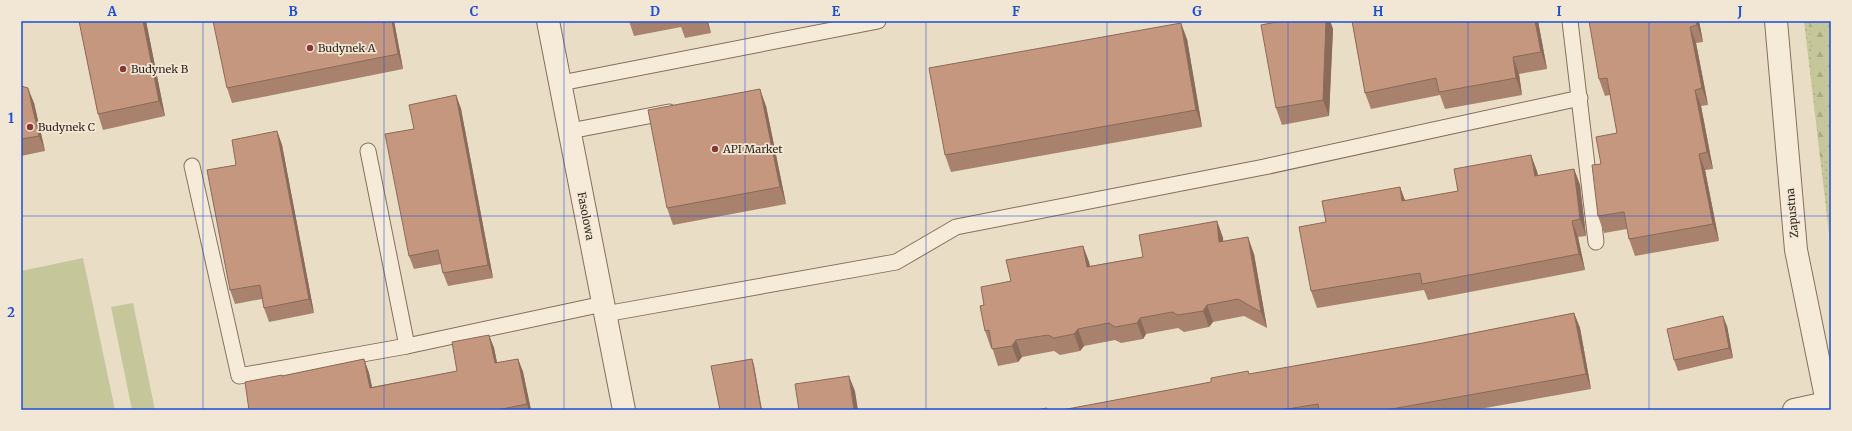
<svg xmlns="http://www.w3.org/2000/svg" width="1852" height="431" font-family="Merriweather,serif">
<defs>
<pattern id="grass-dots" width="8" height="8" patternUnits="userSpaceOnUse"><rect width="8" height="8" fill="#c5c79b"/><path d="M2 2h.1M6 6h.1" fill="none" stroke="#aaab85" stroke-width="1.8" stroke-linecap="round"/></pattern>
<pattern id="forest-firs" width="22" height="20" patternUnits="userSpaceOnUse"><rect width="22" height="20" fill="#c5c79b"/><path d="M5 1l3.5 6h-7zM16 11l3.5 6h-7z" fill="#aaab85"/></pattern>
</defs>
<rect width="100%" height="100%" fill="#eaddc6"/>
<!-- grass -->
<path fill="url(#grass-dots)" d="M1804,21H1831V250Z"/>
<!-- forest -->
<path fill="url(#forest-firs)" d="M1809,21H1831V165L1820,157Z"/>
<!-- green -->
<g fill="#c5c79b">
<path d="M83,258L115,410H21V271Z"/>
<path d="M133,303L155,410H132L111,307Z"/>
</g>
<g fill="none" stroke-linecap="round" stroke-linejoin="round">
<!-- service casing -->
<g stroke="#846f5d" stroke-width="17">
<g id="service">
<path d="M1570,21L1596,242"/>
<path d="M561,83L878,21"/>
<path d="M570,131L669,112"/>
<path d="M368,151L407,346"/>
<path d="M192,166L239,376L407,346L603,304"/>
<path d="M605,314L896,262L956,227L1264,167L1580,98"/>
</g>
</g>
<!-- minor casing -->
<g stroke="#846f5d" stroke-width="24">
<g id="minor">
<path d="M548,21L624,410"/>
<path d="M1776,21L1796,250L1827,402"/>
<path d="M1794,410L1831,402"/>
</g>
</g>
<!-- service -->
<use href="#service" stroke="#f6ebd8" stroke-width="15"/>
<!-- minor -->
<use href="#minor" stroke="#f6ebd8" stroke-width="22"/>
</g>
<!-- wall -->
<g fill="#a9826d">
<path d="M79,21H146L165,116L103,130L98,114Z"/>
<path d="M394,21L403,69L232,103L227,88Z"/>
<path d="M629,21H715L708,22L711,33L685,38L681,27L634,36Z"/>
<path d="M1281,21H1330L1333,29L1329,116L1282,125L1276,108Z"/>
<path d="M1352,21H1538L1547,69L1519,74L1522,95L1445,109L1440,95L1371,109L1365,93Z"/>
<path d="M1699,21L1703,42L1696,43L1708,105L1701,106L1713,169L1705,170L1719,241L1635,256L1629,239L1627,229L1604,233L1598,216L1601,164L1617,133L1610,95L1605,96L1599,79Z"/>
<path d="M1187,39L1202,127L951,172L945,155Z"/>
<path d="M21,86L34,103L45,151L21,156Z"/>
<path d="M456,95L461,109L493,278L448,286L443,273L441,264L414,269L409,256L414,129Z"/>
<path d="M766,106L786,204L673,225L667,208Z"/>
<path d="M277,131L282,145L314,313L269,322L264,308L262,299L235,304L230,290Z"/>
<path d="M1574,169L1580,185L1586,236L1578,237L1585,270L1428,300L1424,290L1317,308L1311,291L1326,222L1400,187L1405,201L1458,191L1537,171L1538,176Z"/>
<path d="M1217,221L1223,238V242L1254,254L1267,328L1244,316L1213,322L1209,327L1184,332L1178,328L1146,334L1143,339L1121,343L1115,340L1084,346L1080,351L1060,355L1054,351L1022,357L1018,362L998,366L992,347L991,348L985,331L984,305L1011,281L1083,246L1089,262L1090,266L1143,257Z"/>
<path d="M1574,313L1580,328L1591,389L1474,410H1062L1211,382L1250,374L1423,343Z"/>
<path d="M1727,326L1733,358L1678,371L1674,360Z"/>
<path d="M489,335L494,348L497,363L518,359L523,372L531,410H249L282,376L364,359L369,373L372,387L457,371Z"/>
</g>
<!-- shaded-wall -->
<g fill="#8a6a59">
<path d="M143,21H146L165,116L159,101Z"/>
<path d="M392,21H394L403,69L398,54Z"/>
<path d="M706,21H708V22L711,33Z"/>
<path d="M1326,21H1330L1333,29L1329,116L1323,100Z"/>
<path d="M1535,21H1538L1547,69L1541,52Z"/>
<path d="M1696,21H1699L1703,42L1697,25Z"/>
<path d="M1181,23L1187,39L1202,127L1196,110Z"/>
<path d="M1690,27L1696,43L1708,105L1702,88Z"/>
<path d="M1513,57L1519,74L1522,95L1516,78Z"/>
<path d="M28,88L34,103L45,151L39,136Z"/>
<path d="M760,89L766,106L786,204L780,187Z"/>
<path d="M1695,90L1701,106L1713,169L1707,152Z"/>
<path d="M456,95L461,109L493,278L488,265Z"/>
<path d="M277,131L282,145L314,313L309,299Z"/>
<path d="M1699,154L1705,170L1719,241L1713,224Z"/>
<path d="M1531,155L1537,171L1541,193L1535,176Z"/>
<path d="M1574,169L1580,185L1586,236L1580,219Z"/>
<path d="M1400,187L1406,203L1402,201Z"/>
<path d="M1217,221L1223,238L1225,259L1219,242Z"/>
<path d="M1572,221L1578,237L1585,270L1579,254Z"/>
<path d="M1248,237L1254,254L1267,328L1261,312Z"/>
<path d="M1083,246L1089,262L1093,284L1087,267Z"/>
<path d="M1207,305L1213,322L1209,327L1203,311Z"/>
<path d="M1574,313L1580,328L1591,389L1586,374Z"/>
<path d="M1723,316L1727,326L1733,358L1729,348Z"/>
<path d="M1140,318L1146,334L1143,339L1137,323Z"/>
<path d="M1078,329L1084,346L1080,351L1074,334Z"/>
<path d="M489,335L494,348L500,377L495,363Z"/>
<path d="M1016,340L1022,357L1018,362L1012,346Z"/>
<path d="M364,359L369,373L375,401L370,388Z"/>
<path d="M518,359L523,372L531,410H529L527,404Z"/>
<path d="M752,359L754,365L762,410L761,409Z"/>
<path d="M849,376L855,391L858,410H854Z"/>
</g>
<!-- building -->
<g fill="#c5977f" stroke="#8a6a59">
<path d="M79,21H143L159,101L98,114Z"/>
<path d="M213,21H392L398,54L227,88Z"/>
<path d="M1281,21H1326L1323,100L1276,108L1261,25Z"/>
<path d="M1352,21H1535L1541,52L1513,57L1516,78L1439,92L1436,78L1365,93Z"/>
<path d="M1589,21H1696L1697,25L1690,27L1702,88L1695,90L1707,152L1699,154L1713,224L1629,239L1624,212L1598,216L1592,165L1601,164L1596,137L1617,133L1607,78L1599,79Z"/>
<path d="M1181,23L1196,110L945,155L929,68Z"/>
<path d="M21,86L28,88L39,136L21,139Z"/>
<path d="M760,89L780,187L667,208L648,110Z"/>
<path d="M456,95L488,265L443,273L438,250L409,256L385,134L414,129L409,105Z"/>
<path d="M277,131L309,299L264,308L260,285L230,290L207,170L236,165L232,140Z"/>
<path d="M1531,155L1535,176L1574,169L1580,219L1572,221L1579,254L1422,284L1420,273L1311,291L1299,227L1326,222L1322,201L1400,187L1402,201L1458,191L1454,169Z"/>
<path d="M1217,221L1219,242L1248,237L1261,312L1238,299L1207,305L1203,311L1178,315L1172,312L1140,318L1137,323L1115,327L1109,323L1078,329L1074,334L1054,338L1048,335L1016,340L1012,346L992,349L989,330L985,331L980,306L984,305L981,287L1011,281L1006,260L1083,246L1087,267L1143,257L1139,235Z"/>
<path d="M1574,313L1586,374L1386,410H1319L1318,404L1281,410H1062L1211,382V378L1248,371L1249,374L1423,343Z"/>
<path d="M1723,316L1729,348L1674,360L1667,329Z"/>
<path d="M489,335L495,363L518,359L527,404L497,410H249L245,382L282,375V376L364,359L370,388L457,371L452,342Z"/>
<path d="M752,359L761,409L756,410H720L711,366Z"/>
<path d="M849,376L854,410H799L795,384Z"/>
<path d="M1047,408V410H1036Z"/>
</g>
<!-- grid -->
<path fill="none" stroke="#1d4ed8" stroke-width="1" stroke-opacity="0.55" d="M203,21V410M384,21V410M564,21V410M745,21V410M926,21V410M1107,21V410M1288,21V410M1468,21V410M1649,21V410M21,216H1831"/>
<!-- markers -->
<g fill="#8d333a" stroke="#f2e7d5" stroke-width="1.5">
<circle cx="310" cy="48" r="4"/>
<circle cx="123" cy="69" r="4"/>
<circle cx="30" cy="127" r="4"/>
<circle cx="715" cy="149" r="4"/>
</g>
<g text-anchor="middle" dominant-baseline="central" stroke-width="3.5" stroke-linejoin="round" paint-order="stroke">
<!-- poi labels -->
<g font-size="11" fill="#352820" stroke="#f2e7d5" text-anchor="start">
<text x="318" y="48">Budynek A</text>
<text x="131" y="69">Budynek B</text>
<text x="38" y="127">Budynek C</text>
<text x="723" y="149">API Market</text>
</g>
<!-- street labels -->
<g font-size="11" fill="#352820" stroke="#f2e7d5">
<text transform="translate(1792 213) rotate(-95)">Zapustna</text>
<text transform="translate(586 216) rotate(79)">Fasolowa</text>
</g>
</g>
<!-- border -->
<rect width="1852" height="431" fill="none" stroke="#f2e7d5" stroke-width="44"/>
<rect x="22" y="22" width="1808" height="387" fill="none" stroke="#1d4ed8" stroke-width="1.5"/>
<g font-size="13" text-anchor="middle" font-weight="bold" fill="#1d4ed8">
<text x="112" y="16">A</text>
<text x="293" y="16">B</text>
<text x="474" y="16">C</text>
<text x="655" y="16">D</text>
<text x="836" y="16">E</text>
<text x="1016" y="16">F</text>
<text x="1197" y="16">G</text>
<text x="1378" y="16">H</text>
<text x="1559" y="16">I</text>
<text x="1740" y="16">J</text>
<text x="11" y="123">1</text>
<text x="11" y="317">2</text>
</g>
</svg>
